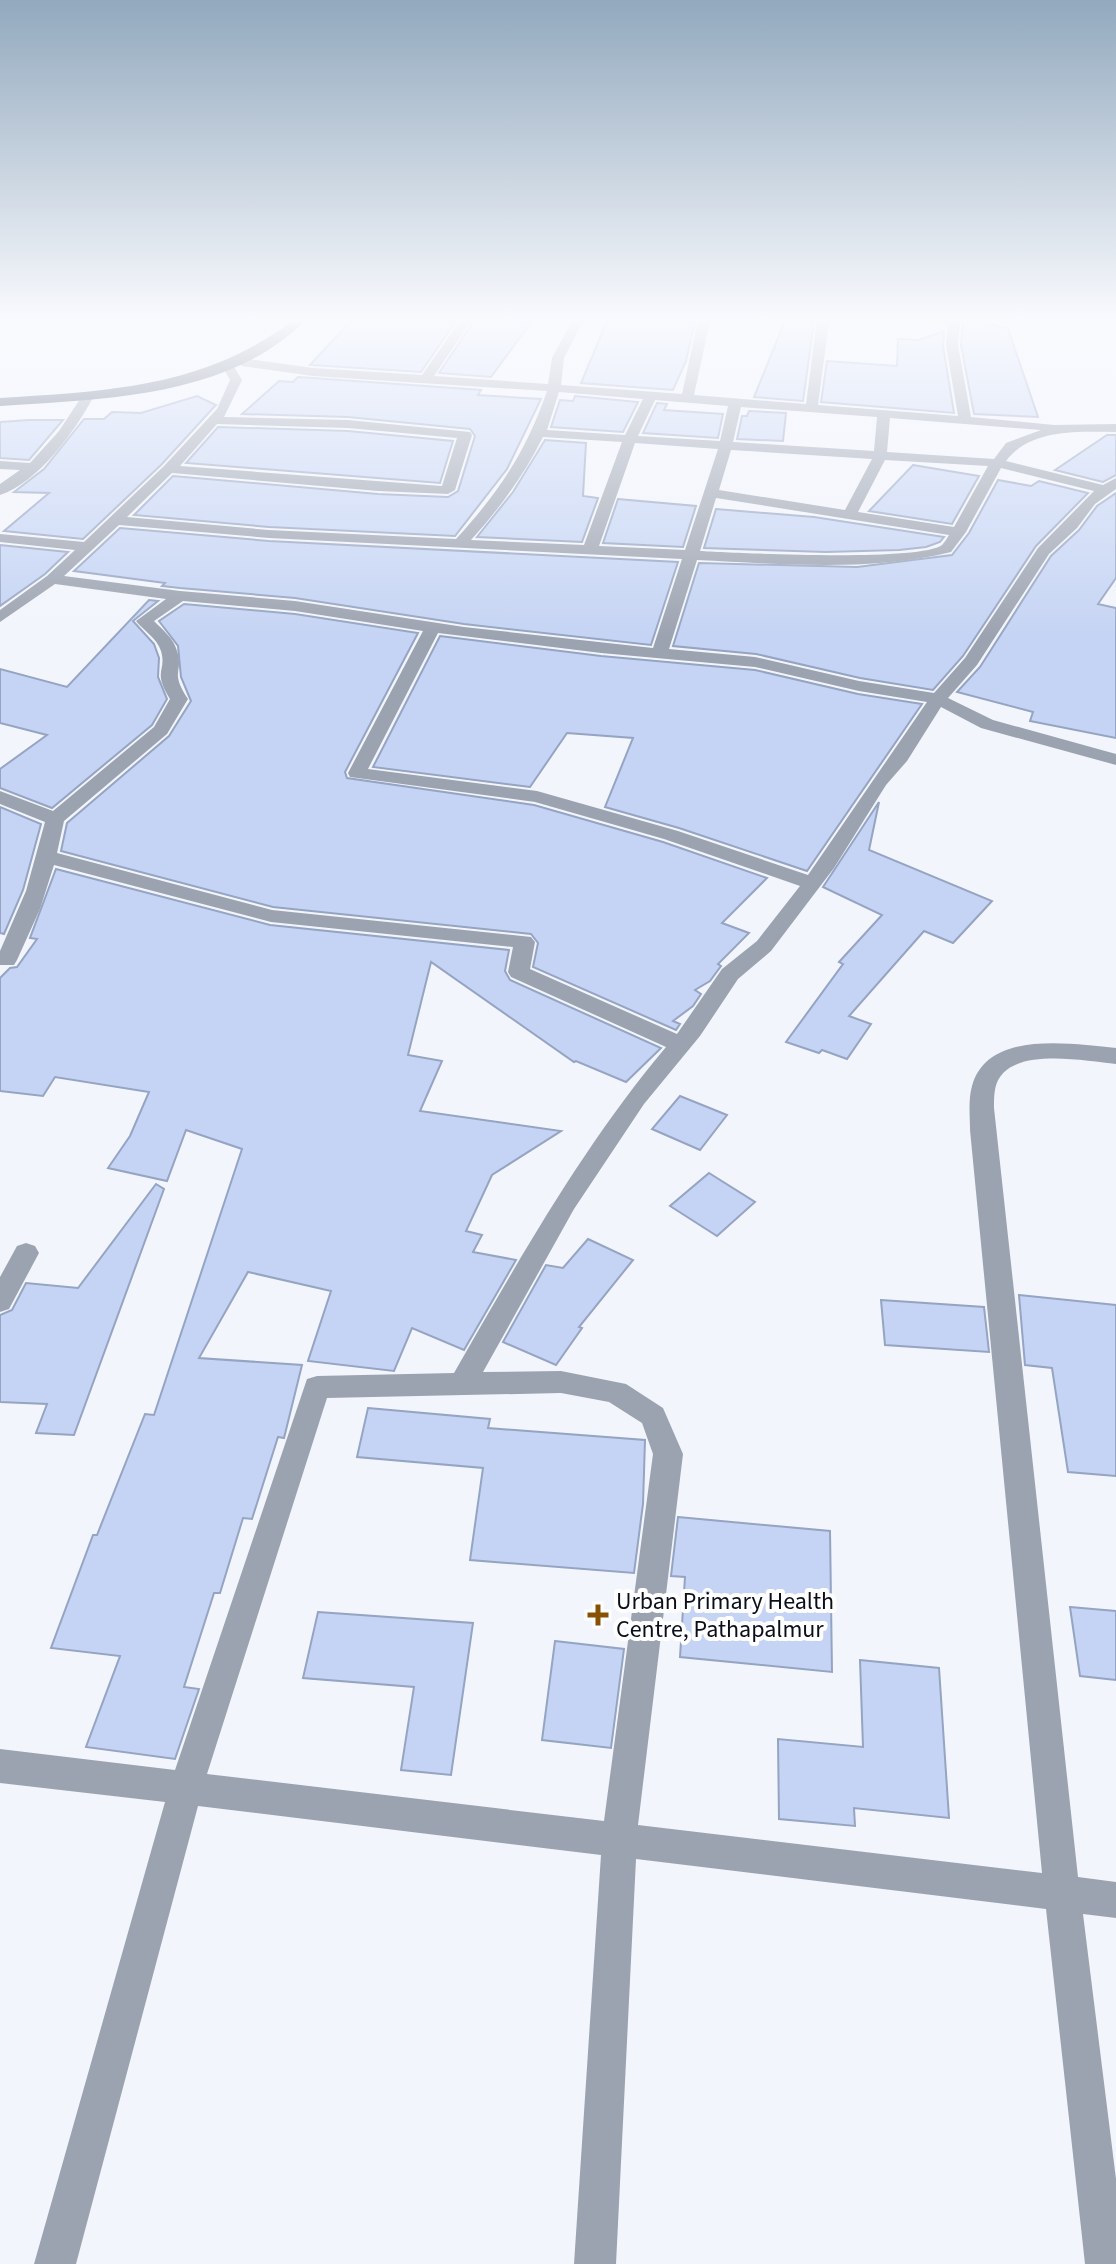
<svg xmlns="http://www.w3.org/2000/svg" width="1116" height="2264" font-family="'Source Sans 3',sans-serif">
<rect width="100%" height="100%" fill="#f2f5fc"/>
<!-- building -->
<g fill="#c5d4f4" stroke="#95a4c2" stroke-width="2">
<path d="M351,321H456L421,372L310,365Z"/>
<path d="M474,321H532L491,377L439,373Z"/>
<path d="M607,321H695L686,361L673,390L581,383Z"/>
<path d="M785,321H814L803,401L754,397Z"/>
<path d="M970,321H981L1008,329L1038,417L974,414L961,345L963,324Z"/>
<path d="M944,331L943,346L954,413L821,402L827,361L897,366L898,339L919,340Z"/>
<path d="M298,377L481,390L478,395L541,399L507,469L455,536L269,527L134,515L173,476L378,494L448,497L458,491L475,436L470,429L348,417L242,414L279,381L293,382Z"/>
<path d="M197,396L216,405L214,407L162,464L83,539L4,531L49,493L14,492L44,469L84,419H104L112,412L141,413Z"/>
<path d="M575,396L638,402L623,432L551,427L560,400L573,401Z"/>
<path d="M657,403L667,404L664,410L723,414L718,438L643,433Z"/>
<path d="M749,411L786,413L783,441L737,439L742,416H747Z"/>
<path d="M29,420H63L29,460L0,458V422Z"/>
<path d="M218,427L348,431L453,441L440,483L186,463Z"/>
<path d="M1107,435H1116V475L1103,482L1055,470Z"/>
<path d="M545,440L586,443L583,496L598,498L582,542L477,537L513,492Z"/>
<path d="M913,465L979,476L952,524L869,511Z"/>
<path d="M998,480L1031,486L1039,481L1088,493L1036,546L963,656L933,690L860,678L756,654L673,646L699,563L857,567L952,555L969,533Z"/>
<path d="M1116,493V578L1098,604L1116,608V738L1030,721L1033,712L957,692L980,667L1051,556L1079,530L1097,506Z"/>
<path d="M618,499L696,506L683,547L603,543Z"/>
<path d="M716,509L814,517L944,537L940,542L926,547L899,550L826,552L704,548Z"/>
<path d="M120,528L269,541L678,562L651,645L464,624L295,598L180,588L162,586L165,583L74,571Z"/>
<path d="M0,545L68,552L45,574L0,606Z"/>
<path d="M149,600L158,601L133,621L154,644L159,658L158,677L167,699L152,725L52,808L0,788V769L47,735L0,723V669L67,687Z"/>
<path d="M184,604L295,614L418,633L345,772L347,778L534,805L663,842L767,878L722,923L749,933L718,964L721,966L710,981L695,990L701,994L693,1006L673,1021L680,1024L676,1030L533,967L538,943L531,934L273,907L61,851L67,823L169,736L191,701L181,677L178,646L159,621Z"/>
<path d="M440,636L601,656L755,670L858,694L922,704L807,871L679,828L605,807L633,738L567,733L530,787L373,767Z"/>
<path d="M879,802L869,850L992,901L953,943L924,931L849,1016L871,1024L847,1059L822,1050L819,1053L786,1042L843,964L839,962L882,915L823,887Z"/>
<path d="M0,807L41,824L23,890L4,934L0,933Z"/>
<path d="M56,869L270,925L509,950L505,971L510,980L661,1048L626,1082L576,1061L574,1062L431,962L408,1055L442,1061L420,1111L561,1131L492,1175L466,1231L482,1235L473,1252L516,1260L464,1350L412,1328L394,1371L308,1361L331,1291L248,1272L199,1358L302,1365L284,1438L278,1437L252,1519L243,1518L220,1593H214L184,1687L199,1689L175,1759L86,1747L120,1656L51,1648L93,1535H97L145,1414L154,1415L242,1149L186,1130L167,1181L108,1168L130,1136L149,1092L55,1077L43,1096L0,1091V978L10,968L17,967L37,939L30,938Z"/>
<path d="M680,1096L727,1115L700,1150L652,1129Z"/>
<path d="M709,1173L755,1202L717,1236L670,1206Z"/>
<path d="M156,1184L164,1189L74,1435L36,1433L47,1404L0,1402V1315L12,1310L26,1283L78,1288Z"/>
<path d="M588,1239L633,1260L579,1327L582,1328L556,1365L503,1342L546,1265L563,1268Z"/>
<path d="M1019,1295L1116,1305V1476L1068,1472L1052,1368L1025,1365Z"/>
<path d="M881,1300L984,1307L989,1352L885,1345Z"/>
<path d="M368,1408L490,1419L488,1428L645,1440L643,1504L634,1573L470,1560L483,1468L357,1457Z"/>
<path d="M678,1517L830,1531L832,1672L680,1657L685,1577L671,1576Z"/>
<path d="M1070,1607L1116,1611V1680L1080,1676Z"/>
<path d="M318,1612L473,1623L451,1775L401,1770L414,1687L303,1678Z"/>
<path d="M555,1641L624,1649L611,1748L542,1740Z"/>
<path d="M860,1660L939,1668L949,1818L854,1808L855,1826L779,1819L778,1739L863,1747Z"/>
</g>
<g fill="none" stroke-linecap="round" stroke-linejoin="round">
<!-- street -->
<g fill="#9ca3b0" fill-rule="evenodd">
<path d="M460,321H471L434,376L548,384L552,358L572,321H583L564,358L561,385L682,394L698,321H710L694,395L806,404L817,321H829L818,405L958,416L946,345L948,321H960L958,345L971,417L1054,425L1116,424V432C1079,432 1031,428 1006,461L1103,485L1116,478V489L1095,504L1077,528L1049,554L977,665L948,698L993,720L1116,754V765L981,728L941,707L907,761L886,785L834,868L771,951L738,979L700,1036L644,1104L574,1209L483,1372L561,1371L626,1384L663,1408L683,1454L638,1825L1042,1873L970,1130C970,1116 968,1100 972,1086C988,1029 1072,1044 1116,1048V1064C1086,1061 1019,1048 1000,1077C994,1085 994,1097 994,1108L1078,1877L1116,1882V1918L1083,1914L1116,2179V2264H1085L1046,1909L636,1859L616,2264H574L601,1855L198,1806L76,2264H34L165,1802L0,1783V1749L175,1770L307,1379L317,1376L454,1373C519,1260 582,1147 666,1047L511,977L508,972L513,947L271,922L54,865L40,909L17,960L14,965H0V951L26,891L45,822L0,804V791L53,811L154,727L170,699C152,670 167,672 161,651C157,638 144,631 136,621L166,599L55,584L0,622V610L47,576L75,550L0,542V534L84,542L164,466L217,409L230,380L222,366L228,362L232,363L242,380L224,417L348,420L470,432L472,435L455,490L448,494L378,491L172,473L127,517L269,530L456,539C499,492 526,452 547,391L313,376L242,366L236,362L242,358L313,368L422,375ZM559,392L643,399L625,435L547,430ZM655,400L728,406L720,441L638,436ZM741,407L877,417L874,451L733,442ZM890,418L1041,430L1006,443L994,459L887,452ZM217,424L348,428L457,438L442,486L180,466ZM543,437L622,442L584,545L471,540C500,508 524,475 543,437ZM635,443L718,449L685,550L599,546ZM731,450L872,459L845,510L719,490ZM885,460L988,466L954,527L858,512ZM1001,468L1094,491L1038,548L965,658L934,693L859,681L755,657L669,649L697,560C780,564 870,572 951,552L966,532ZM716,498L949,535C947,538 945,542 942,545C919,562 737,553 700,551ZM119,525L269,538L682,559L653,648L464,627L295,601L180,591L64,576ZM183,601L295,611L423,631L348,773L350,777L535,802L664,839L800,886L757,941L722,969L677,1034L530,969L535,942L531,937L272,910L57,853L64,821L167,734L188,699C169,670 184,674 177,651C174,639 163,630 154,621ZM438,633L601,653L755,667L859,691L927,702L808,875L678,831L537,791L368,769ZM561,1393L609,1402L642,1423L653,1454L604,1821L207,1774L327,1398Z"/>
<path d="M84,393L94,396C75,431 39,482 0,495V484L20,470L0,469V461L30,463L59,431Z"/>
<path d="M26,1243L35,1246L39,1253L9,1309L0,1312V1277L17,1246Z"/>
</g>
<!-- primary -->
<path fill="#545f75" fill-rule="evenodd" d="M292,321H305C227,398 102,399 0,406V398C106,391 204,388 292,321Z"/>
</g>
<!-- sky -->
<linearGradient id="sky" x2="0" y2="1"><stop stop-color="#92a9be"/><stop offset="0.5" stop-color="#f9fafe"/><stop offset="1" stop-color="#f9fafe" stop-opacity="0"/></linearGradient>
<rect width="1116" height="638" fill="url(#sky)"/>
<!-- markers -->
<path fill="#885002" stroke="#fff" stroke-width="3" d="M594 1603h8v8h8v8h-8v8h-8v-8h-8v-8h8z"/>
<g text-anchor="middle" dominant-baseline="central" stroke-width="8" stroke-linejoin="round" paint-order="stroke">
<!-- near-poi labels -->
<g font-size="24" fill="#090e19" stroke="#fff" text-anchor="start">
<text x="616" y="1601">Urban Primary Health<tspan x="616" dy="28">Centre, Pathapalmur</tspan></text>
</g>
</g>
</svg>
